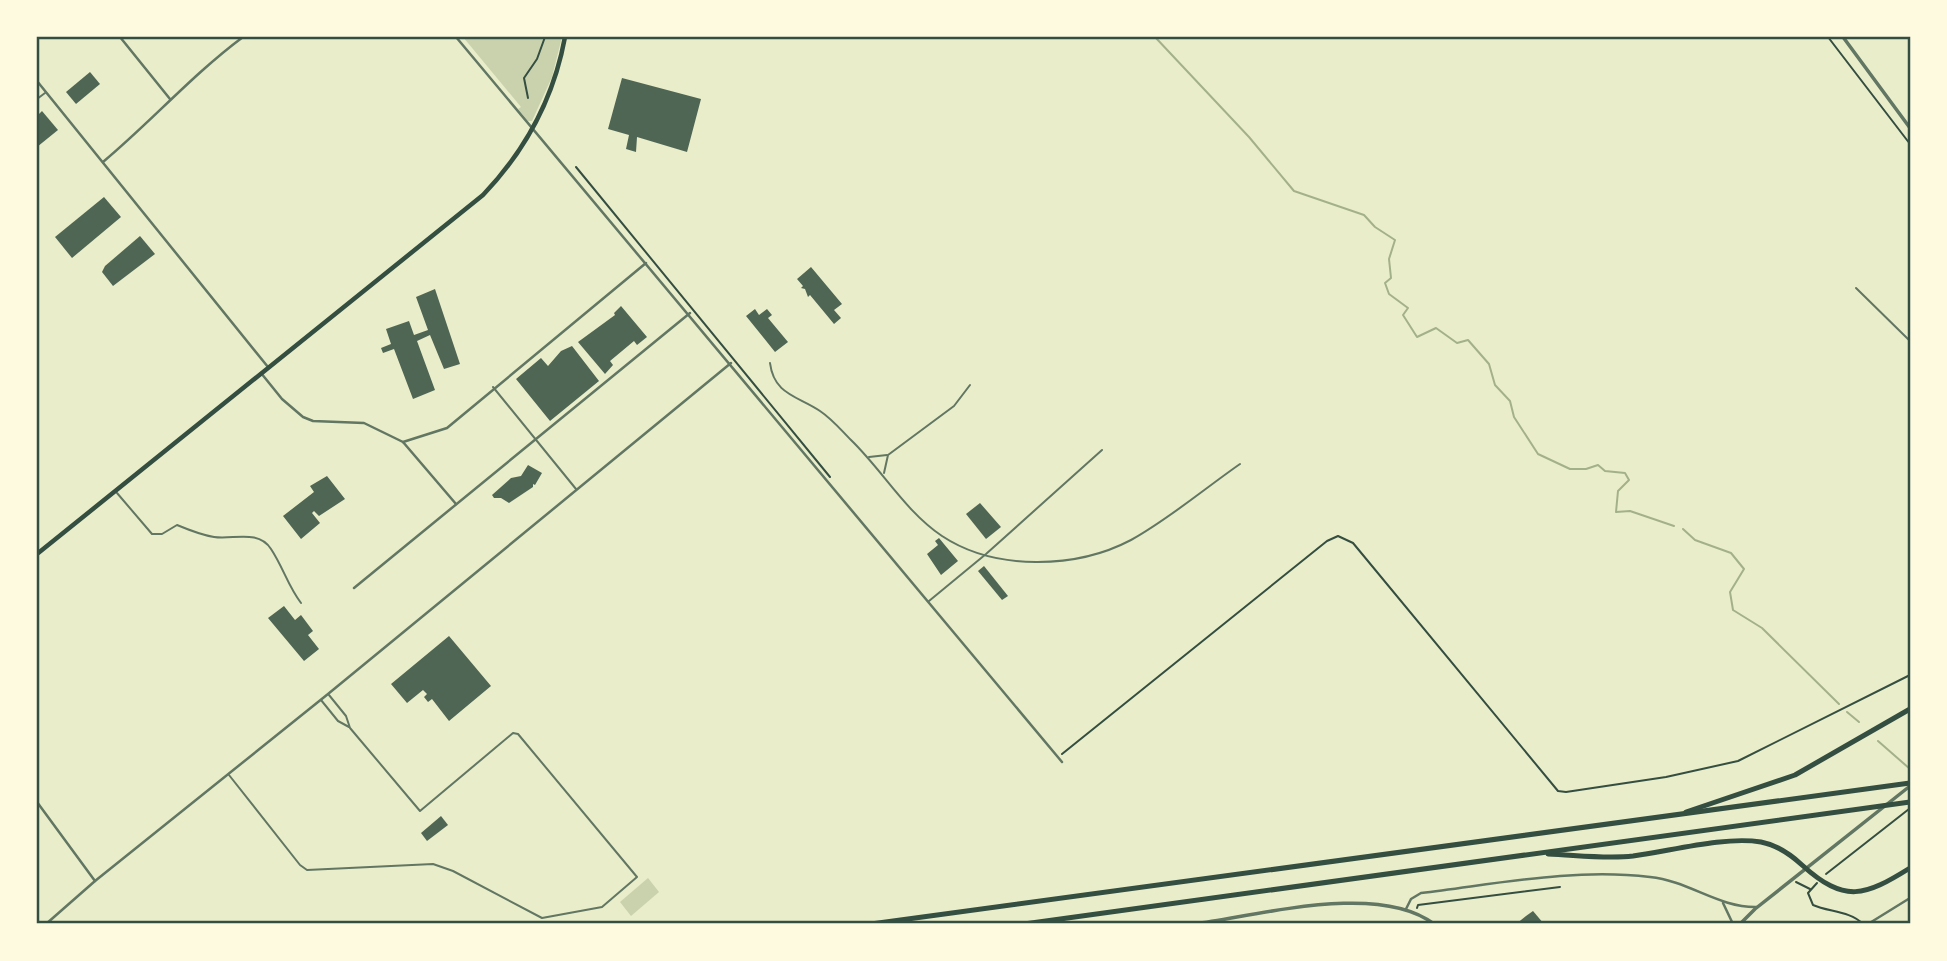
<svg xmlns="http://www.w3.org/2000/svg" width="1947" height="961" font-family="Jost,sans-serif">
<rect width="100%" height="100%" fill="#e9edc9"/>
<!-- green -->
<g fill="#cad2ad">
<path d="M463,37H562L552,77L532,121H528L518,109L521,107Z"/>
<path d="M648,878L659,892L631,916L620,902Z"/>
</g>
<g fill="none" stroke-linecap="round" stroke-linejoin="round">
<!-- stream -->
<g stroke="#a3b18a" stroke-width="2">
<path d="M1155,37L1249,137L1294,191L1364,215L1375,227L1395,240L1389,259L1391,278L1385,283L1389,294L1408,308L1403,315L1417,337L1436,328L1457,343L1468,340L1489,364L1495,385L1510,401L1514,417L1538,454L1570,469H1586L1598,465L1605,471L1625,473L1629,480L1618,491L1616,512L1630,511L1674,526"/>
<path d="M1683,529L1695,540L1731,553L1744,569L1730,592L1733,610L1762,628L1839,704"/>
<path d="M1847,712L1859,722"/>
<path d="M1878,741L1910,769"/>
</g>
</g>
<!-- building -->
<g fill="#4f6655">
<path d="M90,72L100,84L76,104L66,92Z"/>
<path d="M622,78L701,99L687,152L637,137L636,152L626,149L629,135L608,129Z"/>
<path d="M42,111L58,130L37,147V116Z"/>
<path d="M104,197L121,217L72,258L55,237Z"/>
<path d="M140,236L155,254L113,286L102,272L105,266Z"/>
<path d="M811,267L842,304L834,310L841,318L834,324L810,295L808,297L805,289L801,288L803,286L797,279Z"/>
<path d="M435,289L460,364L444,369L430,335L417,341L435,390L413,399L394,349L383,353L381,348L391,344L386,329L409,321L414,335L428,330L416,297Z"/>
<path d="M621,306L647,337L637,345L634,341L610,361L613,365L605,374L578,342L615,315L614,313Z"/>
<path d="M755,309L759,315L767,309L772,315L768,318L788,342L775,352L746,316Z"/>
<path d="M572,346L599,381L550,421L516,379L541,358L548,366L561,351Z"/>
<path d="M528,465L542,473L535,485L533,484V487L509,503L501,498H494L492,495L511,478L521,476Z"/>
<path d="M327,476L345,499L319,516L314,511L312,513L320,523L301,539L283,516L314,492L310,486Z"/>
<path d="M980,503L1001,527L986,539L966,514Z"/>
<path d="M939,538L958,561L941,575L927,554L938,545L935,541Z"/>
<path d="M984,566L1008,596L1002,600L978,571Z"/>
<path d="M284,606L295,620L301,615L313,631L308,635L319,649L304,661L268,618Z"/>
<path d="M449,636L491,686L449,721L432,699L428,702L424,697L427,694L423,690L407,703L391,684Z"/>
<path d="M441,816L448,825L427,841L421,833Z"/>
<path d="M1533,911L1544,924H1516L1526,916Z"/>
</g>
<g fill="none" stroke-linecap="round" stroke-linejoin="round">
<!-- path -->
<g stroke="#344e41" stroke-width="2">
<path d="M1828,37L1910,144"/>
<path d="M528,98L524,78L537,59L545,37"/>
<path d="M576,167L830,477"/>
<path d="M1062,754L1327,541L1338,536L1353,543L1558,791L1566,792L1666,777L1738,761L1910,675"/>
<path d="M1826,874L1909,809"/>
<path d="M1796,882L1810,889"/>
<path d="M1817,883L1808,893L1813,905C1829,912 1850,911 1863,924"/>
<path d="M1417,908L1418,905L1560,887"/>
</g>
<!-- service -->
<g stroke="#617663" stroke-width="2">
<path d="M37,99L45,93"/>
<path d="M1856,288L1910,341"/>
<path d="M770,363C774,395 798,396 820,411C832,419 841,430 851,440C883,471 905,511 942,536C995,571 1076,569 1131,540C1169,519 1204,489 1240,464"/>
<path d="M493,387L576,489"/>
<path d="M869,457L887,455"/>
<path d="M884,473L888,455L954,406L970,385"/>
<path d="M117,493L152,534H162L177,525C189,530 201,535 214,537C233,540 258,529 271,549C283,567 288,586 301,603"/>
<path d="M929,601L986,554L1102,450"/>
<path d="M321,700L338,721L349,727"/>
<path d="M229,775L300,865L307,870L433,864L453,871L542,918L602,907L637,877L518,734L513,733L420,811L350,728L346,716L329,695"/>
</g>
<!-- minor -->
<g stroke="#617663" stroke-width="2.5">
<path d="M120,37L170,99"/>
<path d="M456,37L1062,762"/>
<path d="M37,81L268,367"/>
<path d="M103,162C152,121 192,75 243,37"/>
<path d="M261,373L282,399L303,417L313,421L364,423L403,442L456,504"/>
<path d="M403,442L447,428L646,263"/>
<path d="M354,588L690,313"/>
<path d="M37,802L95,881"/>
<path d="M1723,903L1733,924"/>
<path d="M1406,909L1411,899L1421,893C1497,884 1573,868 1650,877C1689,881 1719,908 1757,907"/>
<path d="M46,924L95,881L328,694L731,363"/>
<path d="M1868,924L1910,898"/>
</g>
<!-- tertiary -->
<g stroke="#617663" stroke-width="3.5">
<path d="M1843,37L1910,128"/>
<path d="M1195,924C1261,915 1379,882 1434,924"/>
<path d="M1740,924L1755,909L1910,786"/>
</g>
<!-- secondary -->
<path stroke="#344e41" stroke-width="4.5" d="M37,554L483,195C525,151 554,97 565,37"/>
<!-- motorway -->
<g stroke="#344e41" stroke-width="5">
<path d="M1686,812L1795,775L1910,709"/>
<path d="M1548,854C1576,855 1605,859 1633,856C1671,851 1724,836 1761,842C1777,845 1790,854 1802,865C1845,904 1865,896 1910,868"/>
<path d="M871,924L1910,783"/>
<path d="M1024,924L1910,802"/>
</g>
</g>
<!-- border -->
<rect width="1947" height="961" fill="none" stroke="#fefae0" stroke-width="77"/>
<rect x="38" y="38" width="1871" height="884" fill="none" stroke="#344e41" stroke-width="2.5"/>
</svg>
